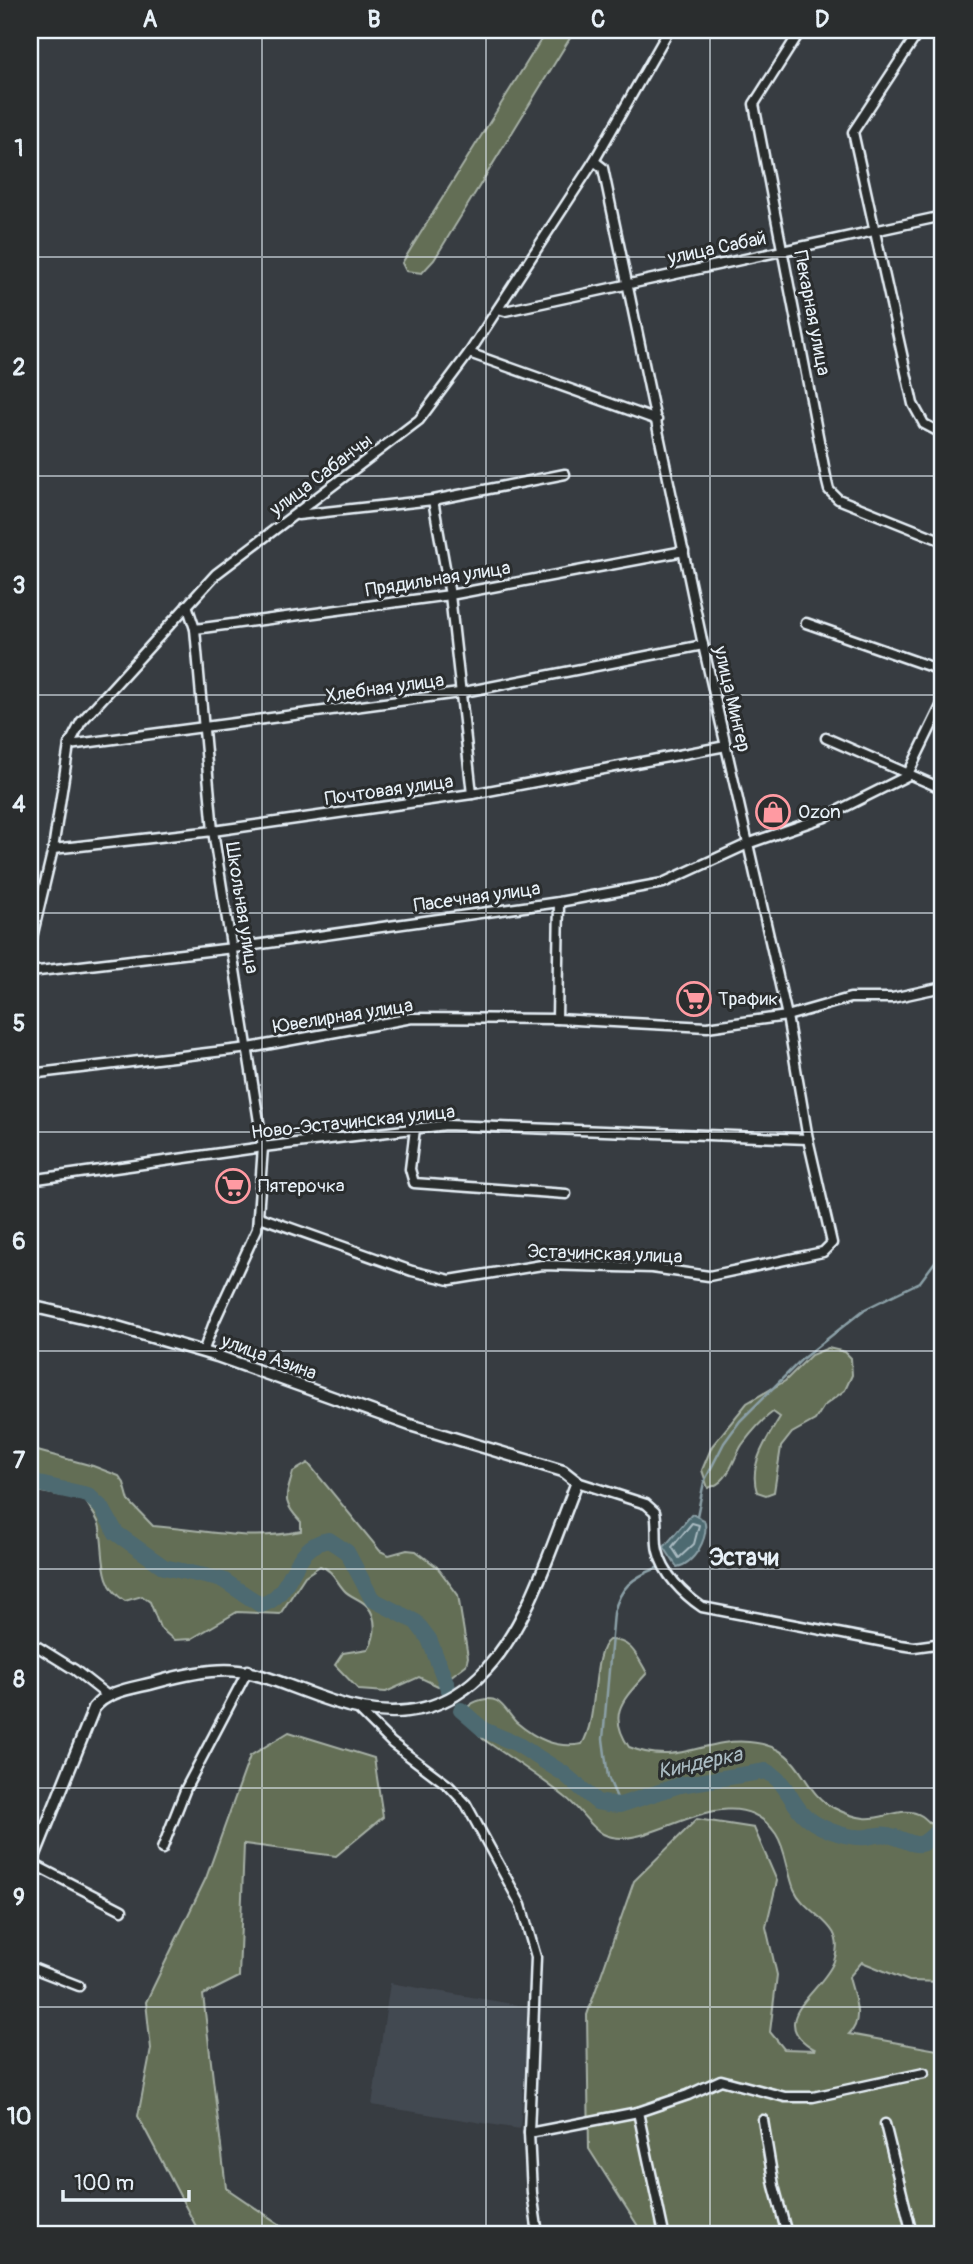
<svg xmlns="http://www.w3.org/2000/svg" width="973" height="2264" font-family="Pangolin,sans-serif">
<rect width="100%" height="100%" fill="#373c41"/>
<filter id="ink" filterUnits="userSpaceOnUse"><feTurbulence type="fractalNoise" baseFrequency=".0143" numOctaves="2"/><feDisplacementMap in="SourceGraphic" scale="14" xChannelSelector="R" yChannelSelector="G"/><feConvolveMatrix kernelMatrix="1 2 1 2 8 2 1 2 1" color-interpolation-filters="sRGB"/></filter>
<g filter="url(#ink)">
<!-- built -->
<path fill="#434951" d="M390,1983L529,2007L520,2129L372,2105Z"/>
<!-- green -->
<g fill="#646e55" stroke="#a6b0a6" stroke-width="2">
<path d="M547,30H575L434,260L422,273L406,271L402,263Z"/>
<path d="M828,1348L845,1352L851,1358L852,1375L845,1390L824,1406L815,1420L792,1433L781,1447L774,1492L766,1495L757,1492C748,1465 767,1439 780,1417L773,1412C762,1420 750,1434 742,1445C732,1461 729,1483 708,1488L702,1470L712,1446L747,1403L785,1381L811,1355Z"/>
<path d="M30,1449L93,1466L119,1476L124,1483L129,1501L153,1526C206,1530 248,1542 301,1531V1522C281,1501 286,1498 293,1472L308,1463L380,1551L389,1555L407,1550L416,1551L437,1567L458,1595L468,1657L466,1665L438,1686L419,1677L386,1692L359,1690L335,1665L343,1653L368,1649C376,1637 378,1618 367,1606C361,1599 350,1597 344,1590C335,1580 333,1570 320,1566L305,1576L280,1614L237,1612L191,1639L174,1640L160,1628L150,1602L142,1596L125,1601C97,1584 106,1551 99,1524C96,1516 89,1507 85,1500L30,1490Z"/>
<path d="M609,1640C631,1639 637,1656 647,1673C624,1699 606,1713 629,1747C679,1767 703,1738 749,1742C807,1747 798,1791 834,1808C842,1812 855,1817 864,1818C883,1821 903,1804 922,1816C929,1821 935,1829 941,1835L943,1982L909,1981L862,1962L849,1977C853,1995 865,2019 849,2034L943,2051V2234H643L589,2149L587,2015L634,1881L697,1819L754,1828L777,1881L766,1927L777,1975L770,2032L784,2049L816,2050C762,2021 823,1992 834,1961C848,1922 806,1917 794,1889C787,1871 786,1849 776,1834C737,1777 667,1837 623,1838C616,1838 609,1837 603,1834C588,1825 579,1807 565,1797C539,1776 510,1758 483,1739L474,1729L467,1708C473,1701 488,1696 497,1701C505,1706 510,1716 516,1722C536,1739 556,1749 582,1744C599,1718 591,1652 609,1640Z"/>
<path d="M289,1732L374,1758L383,1817L336,1856L244,1844L239,1977L203,1995L226,2188L294,2234H200L138,2116L151,2049L146,2002L206,1878L250,1756Z"/>
</g>
<!-- water -->
<path fill="#4d6a71" stroke="#8ba0a7" stroke-width="2" d="M692,1514L704,1520C710,1537 694,1564 677,1567L664,1547Z"/>
<g fill="none" stroke-linecap="round" stroke-linejoin="round">
<!-- shore -->
<path stroke="#aabbc2" stroke-width="2" d="M692,1523L699,1525L694,1544L679,1558L672,1547Z"/>
<!-- stream -->
<g stroke="#8ba0a7" stroke-width="2.5">
<path d="M697,1516L704,1482L724,1443L740,1421L802,1359L865,1309L920,1282L943,1251"/>
<path d="M620,1805L608,1777L603,1739L614,1613C620,1587 632,1578 657,1568"/>
</g>
<!-- river -->
<g stroke="#4d6a71" stroke-width="16">
<path d="M30,1482L88,1495L102,1508L116,1533L164,1567L223,1580L261,1605C296,1595 289,1546 329,1540L347,1552L372,1599L416,1622L429,1639L448,1688"/>
<path d="M461,1710L484,1730L517,1744L563,1773L597,1802L609,1804L620,1805L680,1785L766,1771C785,1781 788,1796 801,1812C814,1827 846,1839 866,1837C873,1836 880,1833 888,1835C920,1843 915,1855 943,1825"/>
</g>
<!-- minor casing -->
<g stroke="#e8f1f8" stroke-width="13">
<g id="minor">
<path d="M801,30L754,104L827,482L829,490L838,499L943,541"/>
<path d="M920,30L853,132L913,404L924,424L943,434"/>
<path d="M498,309L505,311L943,216"/>
<path d="M469,353L657,420"/>
<path d="M433,500L450,595L472,794"/>
<path d="M298,515L433,500L565,474"/>
<path d="M187,605L195,629L213,831L263,1147L257,1229L215,1320L203,1352"/>
<path d="M806,623L943,671"/>
<path d="M195,629L450,595L684,551"/>
<path d="M826,738L943,789"/>
<path d="M69,745L459,693L703,645"/>
<path d="M53,849L213,831L472,794L726,746"/>
<path d="M30,946L53,849L69,745L81,722L216,574L419,420L469,353L594,161L669,30"/>
<path d="M30,972L233,948L559,902L663,883L750,843L825,817L907,776L943,702"/>
<path d="M557,1019L559,902"/>
<path d="M30,1074L249,1048L412,1018L557,1019L707,1027L787,1016L850,998H892L943,987"/>
<path d="M415,1129L410,1169L414,1183L566,1194"/>
<path d="M30,1180L263,1147L446,1125L808,1139"/>
<path d="M260,1217L412,1271L450,1280L542,1265L652,1268L709,1276L823,1252L832,1243L808,1139L787,1016L703,645L603,168L594,161"/>
<path d="M577,1482L646,1504L655,1512C658,1525 655,1539 658,1551C663,1574 683,1594 702,1607L900,1645L914,1647L943,1643"/>
<path d="M30,1642L75,1670L108,1696"/>
<path d="M359,1710L392,1743L449,1786L466,1804L521,1905L536,1957L529,2133L532,2193L538,2234"/>
<path d="M162,1849L186,1788L248,1670"/>
<path d="M31,1863L122,1910"/>
<path d="M30,1967L79,1986"/>
<path d="M638,2112L664,2234"/>
<path d="M763,2120L774,2186L787,2234"/>
<path d="M885,2124L912,2234"/>
<path d="M529,2133L638,2112L688,2095L721,2080L785,2097H813L924,2073"/>
</g>
</g>
<!-- tertiary casing -->
<g stroke="#e8f1f8" stroke-width="15">
<path id="tertiary" d="M30,1306L100,1322L217,1356L410,1425L563,1471L577,1482C531,1598 494,1755 331,1701C251,1674 244,1658 157,1682C136,1688 107,1690 94,1708L30,1867"/>
</g>
<!-- minor -->
<use href="#minor" stroke="#2a2d2e" stroke-width="8"/>
<!-- tertiary -->
<use href="#tertiary" stroke="#2a2d2e" stroke-width="10"/>
</g>
</g>
<!-- grid -->
<path fill="none" stroke="#e8f1f8" stroke-width="2" stroke-opacity="0.55" d="M262,30V2234M486,30V2234M710,30V2234M30,257H943M30,476H943M30,695H943M30,913H943M30,1132H943M30,1351H943M30,1569H943M30,1788H943M30,2007H943"/>
<!-- icons -->
<defs>
<g id="shop-ring" transform="scale(1.75)"><circle r="9.5" fill="#2a2d2e" stroke="#ff9aa2" stroke-width="1.5"/><path d="M-5-2.5h2.3a2.7 3.5 0 0 1 5.4 0H5L5.5 6h-11ZM-1.5-2.5h3a1.5 2.3 0 0 0-3 0Z" fill="#ff9aa2"/></g>
<g id="supermarket-ring" transform="scale(1.75)"><circle r="9.5" fill="#2a2d2e" stroke="#ff9aa2" stroke-width="1.5"/><path d="M-6-5.5h2.5l.6 2H6L4.5 2H-2.5L-4.4-4H-6ZM-1.5 3.2a1.3 1.3 0 1 0 .1 0ZM3 3.2a1.3 1.3 0 1 0 .1 0Z" fill="#ff9aa2"/></g>
</defs>
<g fill-rule="evenodd">
<use href="#shop-ring" x="773" y="812"/>
<use href="#supermarket-ring" x="694" y="999"/>
<use href="#supermarket-ring" x="233" y="1186"/>
</g>
<g text-anchor="middle" dominant-baseline="central" stroke-width="6" stroke-linejoin="round" paint-order="stroke">
<!-- street labels -->
<g font-size="19" fill="#e8f1f8" stroke="#2a2d2e">
<text transform="translate(717 248) rotate(-12)">улица Сабай</text>
<text transform="translate(812 313) rotate(79)">Пекарная улица</text>
<text transform="translate(321 475) rotate(-37)">улица Сабанчы</text>
<text transform="translate(438 579) rotate(-9)">Прядильная улица</text>
<text transform="translate(385 688) rotate(-8)">Хлебная улица</text>
<text transform="translate(732 699) rotate(77)">улица Мингер</text>
<text transform="translate(389 790) rotate(-8)">Почтовая улица</text>
<text transform="translate(477 897) rotate(-8)">Пасечная улица</text>
<text transform="translate(242 908) rotate(81)">Школьная улица</text>
<text transform="translate(343 1016) rotate(-9)">Ювелирная улица</text>
<text transform="translate(353 1122) rotate(-6)">Ново-Эстачинская улица</text>
<text transform="translate(605 1254) rotate(2)">Эстачинская улица</text>
<text transform="translate(269 1357) rotate(20)">улица Азина</text>
</g>
<!-- poi labels -->
<g font-size="19" fill="#e8f1f8" stroke="#2a2d2e" text-anchor="start">
<text x="798" y="812">Ozon</text>
<text x="718" y="999">Трафик</text>
<text x="258" y="1186">Пятерочка</text>
</g>
<!-- water labels -->
<g font-size="21" font-style="italic" fill="#aabbc2" stroke="#2a2d2e">
<text transform="translate(700 1763) rotate(-12)">Киндерка</text>
</g>
<!-- quarter labels -->
<g font-size="23" font-weight="bold" fill="#e8f1f8" stroke="#2a2d2e">
<text x="744" y="1557">Эстачи</text>
</g>
</g>
<!-- margin -->
<rect width="973" height="2264" fill="none" stroke="#2a2d2e" stroke-width="77"/>
<!-- scale -->
<path d="M63 2190v10h126v-10" fill="none" stroke="#e8f1f8" stroke-width="3.5"/>
<text x="74" y="2190" font-size="21" fill="#e8f1f8" stroke="#2a2d2e" stroke-width="5" paint-order="stroke">100 m</text>
<rect x="38" y="38" width="896" height="2188" fill="none" stroke="#e8f1f8" stroke-width="2.5"/>
<g font-size="23" text-anchor="middle" font-weight="bold" fill="#e8f1f8">
<text x="150" y="27">A</text>
<text x="374" y="27">B</text>
<text x="598" y="27">C</text>
<text x="822" y="27">D</text>
<text x="19" y="156">1</text>
<text x="19" y="375">2</text>
<text x="19" y="593">3</text>
<text x="19" y="812">4</text>
<text x="19" y="1031">5</text>
<text x="19" y="1249">6</text>
<text x="19" y="1468">7</text>
<text x="19" y="1687">8</text>
<text x="19" y="1905">9</text>
<text x="19" y="2124">10</text>
</g>
</svg>
